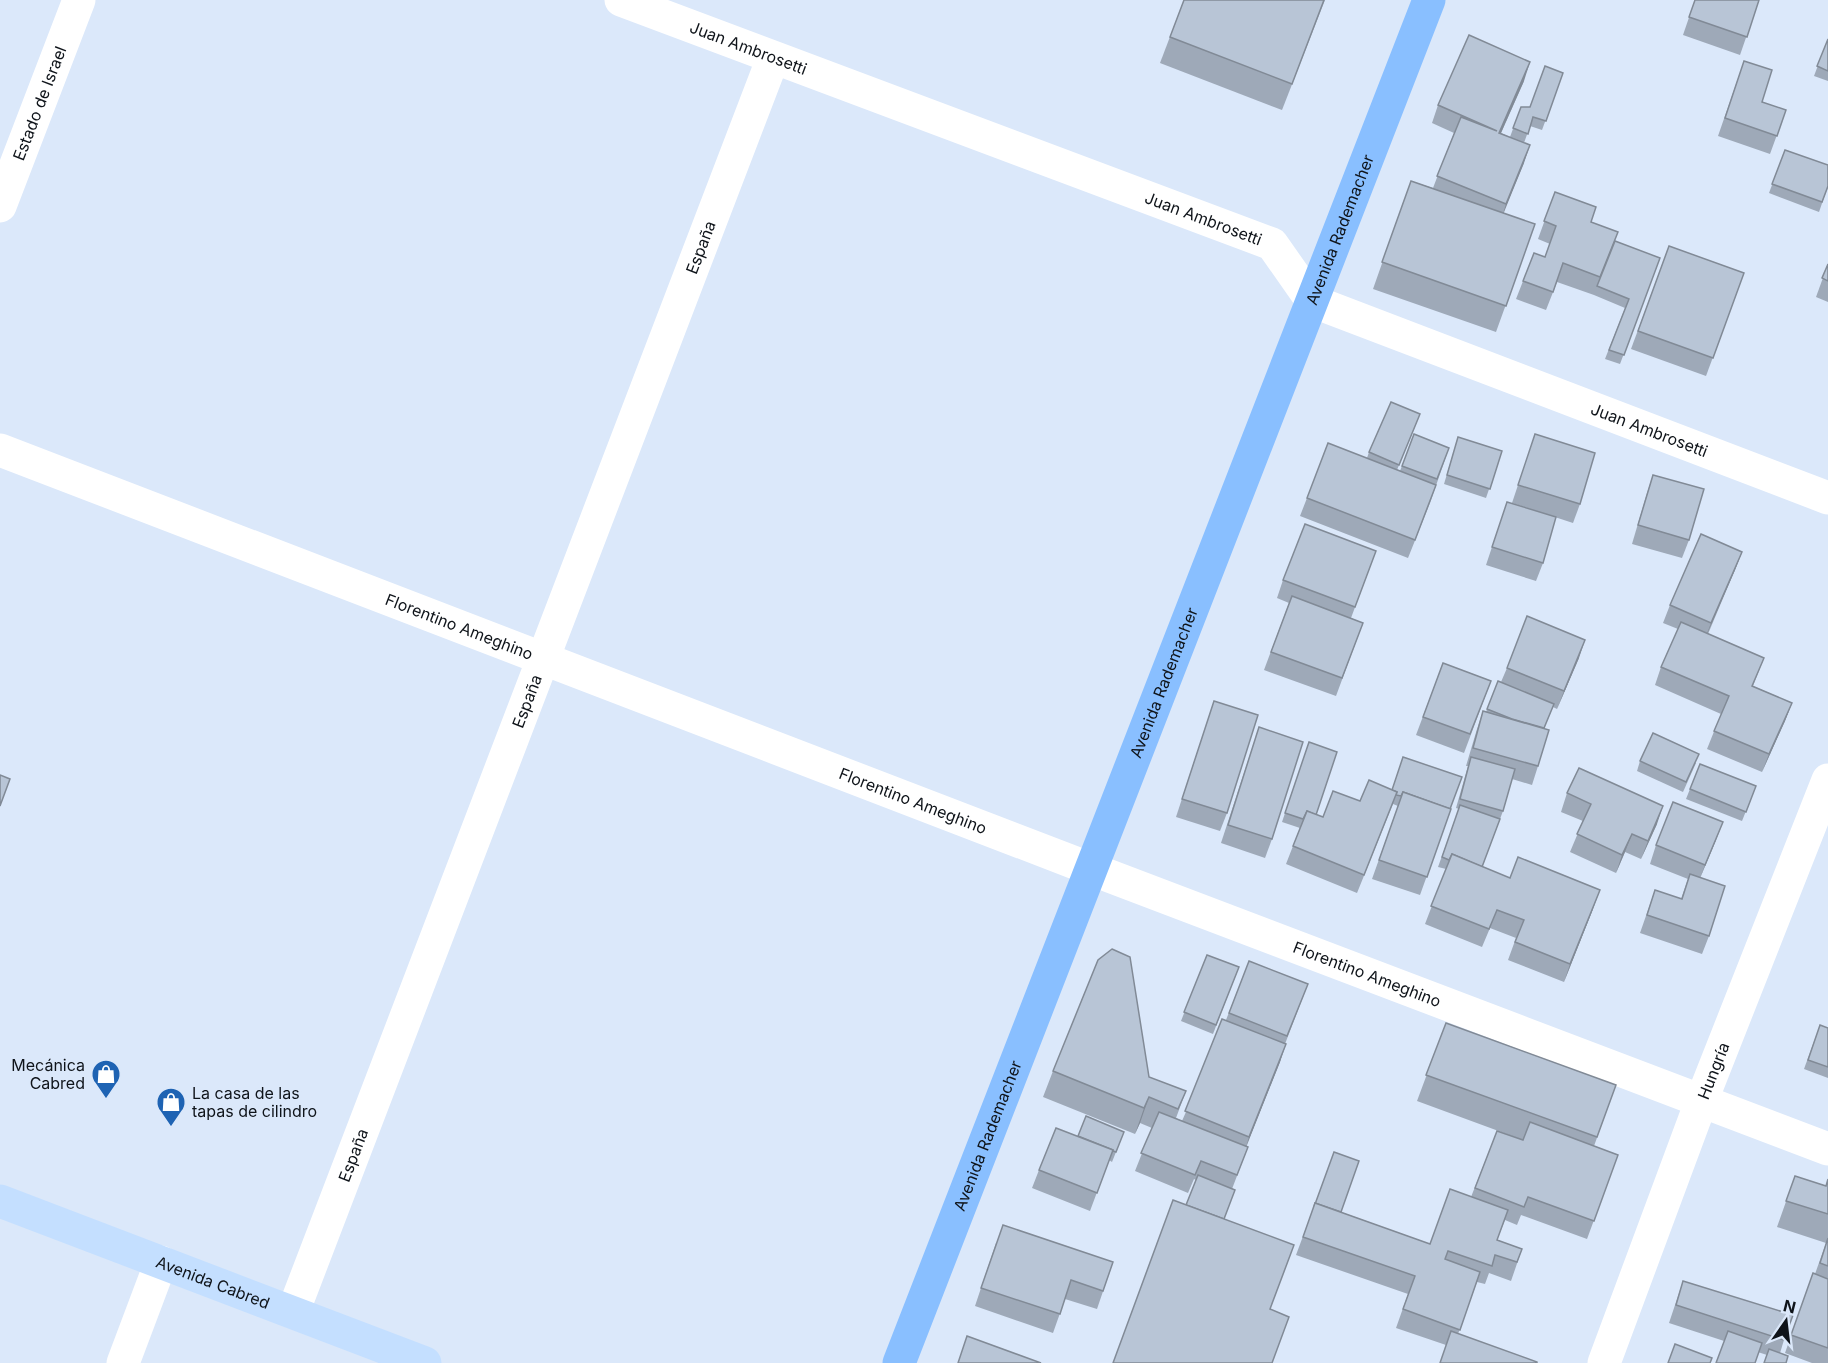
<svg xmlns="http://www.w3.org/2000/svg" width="1828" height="1363" font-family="Inter,sans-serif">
<rect width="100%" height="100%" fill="#dbe8fa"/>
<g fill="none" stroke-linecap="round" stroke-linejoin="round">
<!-- minor -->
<g stroke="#fff" stroke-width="33">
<path id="s1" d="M621,0L1272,244L1312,301L1828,498"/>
<path id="s2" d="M0,206L79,0"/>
<path id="s3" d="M0,450L1091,869L1828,1149"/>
<path id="s4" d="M293,1312L773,58"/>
<path d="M123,1363L161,1262"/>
<path id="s5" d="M1604,1363L1701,1102L1828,780"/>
</g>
<!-- secondary -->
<path stroke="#c4dfff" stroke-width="33" id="s6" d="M0,1201L425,1363"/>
<!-- primary -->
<path stroke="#89bfff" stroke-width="33" id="s7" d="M899,1363L1429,0"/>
</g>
<!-- wall -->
<g fill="#9ea9b8">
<path d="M1184,0H1325L1282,110L1160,63Z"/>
<path d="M1695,0H1759L1740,55L1683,35Z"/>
<path d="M1828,39V81L1814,76Z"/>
<path d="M1744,61L1762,102L1786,110L1770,154L1718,136Z"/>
<path d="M1563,73L1542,130L1530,126L1524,143V163L1503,213L1535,224L1496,332L1373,289L1411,181L1433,188L1454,133L1432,123L1438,105L1524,81L1501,133L1510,137L1521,107H1530Z"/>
<path d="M1785,150L1828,186L1819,212L1769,193Z"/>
<path d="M1555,192L1615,241L1660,258L1620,364L1605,359L1625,308L1594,295L1557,282L1546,310L1516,299L1534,253L1545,257L1550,244L1538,239Z"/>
<path d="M1669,246L1744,273L1706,376L1631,349Z"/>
<path d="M1828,264V302L1816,297Z"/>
<path d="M1420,414L1397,470L1400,471L1414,434L1449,448L1430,503L1408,558L1300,516L1307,498L1367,458L1369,452Z"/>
<path d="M1535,434L1580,504L1573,523L1512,503Z"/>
<path d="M1458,437L1502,451L1486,498L1444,484Z"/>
<path d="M1653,475L1689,540L1682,558L1632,544L1647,493Z"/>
<path d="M1507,502L1543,563L1536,581L1486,565Z"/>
<path d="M1376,551L1351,618L1363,623L1336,696L1264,670L1289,603L1277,598L1283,580Z"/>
<path d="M1742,552L1735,570L1708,634L1764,658L1753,686L1792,703L1785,721L1762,772L1707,749L1721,714L1655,685L1661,667L1678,629L1663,623L1670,605Z"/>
<path d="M1579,658L1557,709L1553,707L1544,728L1538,766L1532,785L1512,779L1503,811L1482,867L1510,878L1593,909L1564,982L1508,960L1516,938L1490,928L1482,947L1425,924L1446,869L1438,867L1459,809L1456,808L1468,766H1466L1477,729L1483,711L1486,712L1498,681L1501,682L1507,668Z"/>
<path d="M1443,663L1491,681L1464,753L1416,735Z"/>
<path d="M1214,701L1227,813L1220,831L1176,817Z"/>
<path d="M1259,727L1272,839L1265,858L1221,843Z"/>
<path d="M1309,742L1316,815L1323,817L1360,801L1392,790L1451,809L1420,895L1372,879L1398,806L1393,804L1357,893L1286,864L1300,828L1282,822Z"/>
<path d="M1640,761L1696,763L1683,792L1637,771Z"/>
<path d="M1756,786L1742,821L1686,799L1690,789Z"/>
<path d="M1567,793L1657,824L1641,859L1625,852L1616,873L1570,852L1583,821L1561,812Z"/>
<path d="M1716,840L1700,878L1709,936L1702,954L1640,933L1655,890L1681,899L1688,879L1650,864L1656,845Z"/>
<path d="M1207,955L1239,967L1213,1034L1181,1021Z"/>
<path d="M1249,961L1308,984L1285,1044L1280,1062L1246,1146L1248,1147L1232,1189L1224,1219L1270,1310L1272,1363L1186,1205L1196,1180L1194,1179L1188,1193L1135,1171L1152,1128L1140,1123L1135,1134L1043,1097L1053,1071L1149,1077L1186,1091L1176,1118L1182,1121L1226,1020Z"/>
<path d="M1446,1023L1616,1085L1594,1146L1618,1155L1587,1239L1521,1215L1517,1225L1505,1220L1497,1240L1522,1249L1511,1281L1489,1273L1485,1284L1477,1282L1458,1334L1446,1345L1396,1328L1408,1294L1296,1255L1312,1212H1341L1430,1244L1471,1197L1497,1131L1523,1140L1417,1101Z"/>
<path d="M1820,1025L1828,1028V1078L1804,1069Z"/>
<path d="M1124,1132L1112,1162L1109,1160L1090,1211L1032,1188L1039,1170L1078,1136Z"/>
<path d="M1795,1176L1826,1186L1828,1179V1363H1812L1785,1353L1813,1273L1815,1274L1826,1243L1777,1227Z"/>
<path d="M996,1243L1113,1262L1097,1309L1065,1299L1053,1333L975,1306Z"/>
<path d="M1683,1281L1784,1340L1780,1353L1767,1355L1669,1323Z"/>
</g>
<!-- shaded-wall -->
<g fill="#818a96">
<path d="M1530,62L1524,81L1493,151L1499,133Z"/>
<path d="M1530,145L1524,163L1500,222L1506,204Z"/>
<path d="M1742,552L1735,570L1704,641L1711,623Z"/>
<path d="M1585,640L1579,658L1557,709L1564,691Z"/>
<path d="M1792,703L1785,721L1762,772L1769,754Z"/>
<path d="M1663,806L1657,824L1641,859L1648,841Z"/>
<path d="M1723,822L1716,840L1698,883L1705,865Z"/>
<path d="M1632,834L1625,852L1616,873L1622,855Z"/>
<path d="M1600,890L1593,909L1564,982L1570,964Z"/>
<path d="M1286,1044L1280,1062L1243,1155L1249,1137Z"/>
<path d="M1149,1097L1140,1123L1135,1134L1144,1108Z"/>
</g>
<!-- building -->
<g fill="#b8c5d6" stroke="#818a96" stroke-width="1.5">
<path d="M1184,0H1324L1292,84L1170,37Z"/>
<path d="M1695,0H1759L1747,37L1689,17Z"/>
<path d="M1469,35L1530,62L1499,133L1530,145L1506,204L1437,176L1461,117L1497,131L1438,105Z"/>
<path d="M1828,39V71L1817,66Z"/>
<path d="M1744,61L1772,70L1762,102L1786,110L1777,136L1725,118Z"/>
<path d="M1545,66L1563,73L1546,121L1533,117L1528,134L1513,128L1521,107H1530Z"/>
<path d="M1785,150L1828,165V186L1822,202L1772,184Z"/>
<path d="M1411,181L1535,224L1506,306L1382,262Z"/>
<path d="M1555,192L1596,207L1591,222L1618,232L1600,277L1563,263L1553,292L1523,281L1534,253L1545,257L1556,226L1544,221Z"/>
<path d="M1615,241L1660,258L1624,355L1609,350L1629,299L1597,286Z"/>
<path d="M1669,246L1744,273L1713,358L1638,331Z"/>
<path d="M1828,264V281L1822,278Z"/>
<path d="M1391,402L1420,414L1399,465L1369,452Z"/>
<path d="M1414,434L1449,448L1437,479L1402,466Z"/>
<path d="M1535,434L1595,453L1580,504L1518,485Z"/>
<path d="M1458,437L1502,451L1490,489L1447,475Z"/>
<path d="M1328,443L1436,485L1415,540L1307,498Z"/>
<path d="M1653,475L1704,489L1689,540L1638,525Z"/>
<path d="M1507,502L1556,517L1543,563L1492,547Z"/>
<path d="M1305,524L1376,551L1355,607L1283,580Z"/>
<path d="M1701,534L1742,552L1711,623L1670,605Z"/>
<path d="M1292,596L1363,623L1342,678L1271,652Z"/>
<path d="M1527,616L1585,640L1564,691L1507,668Z"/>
<path d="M1681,622L1764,658L1752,686L1792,703L1769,754L1714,731L1729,696L1661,667Z"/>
<path d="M1443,663L1491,681L1470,734L1423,717Z"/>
<path d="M1498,681L1554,704L1544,728L1512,719L1487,709Z"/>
<path d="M1214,701L1258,715L1227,813L1182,799Z"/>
<path d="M1483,711L1549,730L1538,766L1473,748Z"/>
<path d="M1259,727L1303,742L1272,839L1228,825Z"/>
<path d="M1653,733L1699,754L1686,782L1640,761Z"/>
<path d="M1309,742L1337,752L1316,815L1307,811L1303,819L1285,813Z"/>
<path d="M1403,757L1462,777L1450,809L1403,792L1401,796L1396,795L1397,792L1392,790Z"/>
<path d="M1471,757L1515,769L1503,811L1460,799Z"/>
<path d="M1700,764L1756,786L1746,812L1690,789Z"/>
<path d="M1579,768L1663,806L1648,841L1632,834L1622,855L1577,834L1591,804L1567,793Z"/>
<path d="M0,775L10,779L0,806Z"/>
<path d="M1369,780L1397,792L1364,875L1293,846L1307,811L1323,817L1333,791L1360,801Z"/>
<path d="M1403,792L1451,809L1427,877L1379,860Z"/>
<path d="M1673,802L1723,822L1705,865L1656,845Z"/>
<path d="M1460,805L1500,819L1482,867L1452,854L1449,860L1442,857Z"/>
<path d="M1452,854L1510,878L1518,857L1600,890L1570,964L1515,942L1524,920L1497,910L1489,929L1431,906Z"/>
<path d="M1690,874L1725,886L1709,936L1647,915L1655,890L1682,899Z"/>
<path d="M1112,949L1130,957L1149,1077L1186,1091L1178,1109L1149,1097L1144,1108L1053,1071L1098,960Z"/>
<path d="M1207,955L1239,967L1216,1025L1184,1012Z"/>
<path d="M1249,961L1308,984L1287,1036L1229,1013Z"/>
<path d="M1222,1019L1286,1044L1249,1137L1185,1111Z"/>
<path d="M1446,1023L1616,1085L1597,1137L1426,1075Z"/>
<path d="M1820,1025L1828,1028V1067L1808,1060Z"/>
<path d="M1159,1112L1248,1147L1237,1175L1201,1161L1195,1175L1141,1153Z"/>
<path d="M1086,1116L1124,1132L1116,1152L1113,1151V1150L1078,1136Z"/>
<path d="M1530,1122L1618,1155L1594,1221L1528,1197L1524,1207L1475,1188L1497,1131L1523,1140Z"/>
<path d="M1056,1128L1113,1150L1097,1193L1039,1170Z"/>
<path d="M1334,1152L1359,1161L1341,1212L1315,1203L1314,1207Z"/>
<path d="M1198,1175L1235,1190L1224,1219L1186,1205Z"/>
<path d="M1795,1176L1826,1186L1828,1179V1214L1786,1201Z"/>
<path d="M1450,1189L1508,1210L1497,1240L1522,1249L1517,1262L1495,1255L1492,1266L1448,1251L1445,1259L1480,1272L1460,1330L1403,1309L1415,1276L1303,1237L1315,1203L1430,1244Z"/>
<path d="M1173,1200L1294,1245L1270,1309L1289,1317L1272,1363H1113Z"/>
<path d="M1003,1225L1113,1262L1103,1291L1071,1280L1060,1314L981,1288Z"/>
<path d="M1828,1238V1266L1820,1263Z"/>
<path d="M1813,1273L1828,1279V1348L1791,1335Z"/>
<path d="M1683,1281L1793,1315L1784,1340L1676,1305Z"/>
<path d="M1451,1331L1537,1362V1363H1440Z"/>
<path d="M1728,1331L1762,1343L1755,1363H1716Z"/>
<path d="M967,1336L1041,1363H958Z"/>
<path d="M1675,1344L1712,1358L1710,1363H1668Z"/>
<path d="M1769,1349L1788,1356L1786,1363H1764Z"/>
</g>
<!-- icons -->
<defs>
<g id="shop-pin" transform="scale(1.5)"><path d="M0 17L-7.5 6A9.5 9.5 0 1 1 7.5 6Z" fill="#1e63b3" stroke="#dbe8fa"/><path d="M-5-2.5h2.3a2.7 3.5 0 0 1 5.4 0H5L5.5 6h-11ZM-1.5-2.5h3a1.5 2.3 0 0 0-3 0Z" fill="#fff"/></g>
</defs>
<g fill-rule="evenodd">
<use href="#shop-pin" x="106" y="1074"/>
<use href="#shop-pin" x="171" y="1102"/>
</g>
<g text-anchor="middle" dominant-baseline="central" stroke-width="5" stroke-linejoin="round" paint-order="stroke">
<!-- street labels -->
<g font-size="16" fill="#0f141a" stroke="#dbe8fa">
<text stroke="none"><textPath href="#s1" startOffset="136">Juan Ambrosetti</textPath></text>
<text stroke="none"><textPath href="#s2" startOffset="110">Estado de Israel</textPath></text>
<text stroke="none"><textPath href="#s1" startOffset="622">Juan Ambrosetti</textPath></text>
<text stroke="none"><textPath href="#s7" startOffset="1216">Avenida Rademacher</textPath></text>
<text stroke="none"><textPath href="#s4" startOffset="1140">España</textPath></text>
<text stroke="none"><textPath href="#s1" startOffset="1126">Juan Ambrosetti</textPath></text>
<text stroke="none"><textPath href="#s3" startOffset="492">Florentino Ameghino</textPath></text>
<text stroke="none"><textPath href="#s7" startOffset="730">Avenida Rademacher</textPath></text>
<text stroke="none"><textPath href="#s4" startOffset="654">España</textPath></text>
<text stroke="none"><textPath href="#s3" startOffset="978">Florentino Ameghino</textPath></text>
<text stroke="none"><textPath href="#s3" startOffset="1464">Florentino Ameghino</textPath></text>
<text stroke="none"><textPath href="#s5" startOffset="312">Hungría</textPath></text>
<text stroke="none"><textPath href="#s7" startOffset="244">Avenida Rademacher</textPath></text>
<text stroke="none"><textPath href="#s4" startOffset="168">España</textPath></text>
<text stroke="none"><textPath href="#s6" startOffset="228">Avenida Cabred</textPath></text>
</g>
<!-- poi labels -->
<g font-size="16" fill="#0f141a" stroke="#dbe8fa" text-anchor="end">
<text x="85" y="1065">Mecánica<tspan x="85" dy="18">Cabred</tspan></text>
<text x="192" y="1093" text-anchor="start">La casa de las<tspan x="192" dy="18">tapas de cilindro</tspan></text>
</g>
</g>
<!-- north arrow -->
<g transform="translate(1786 1321) rotate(14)" stroke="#dbe8fa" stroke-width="4.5" paint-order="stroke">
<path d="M0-4.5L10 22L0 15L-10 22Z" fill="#0f141a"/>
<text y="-9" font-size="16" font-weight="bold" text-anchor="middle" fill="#0f141a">N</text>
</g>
</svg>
